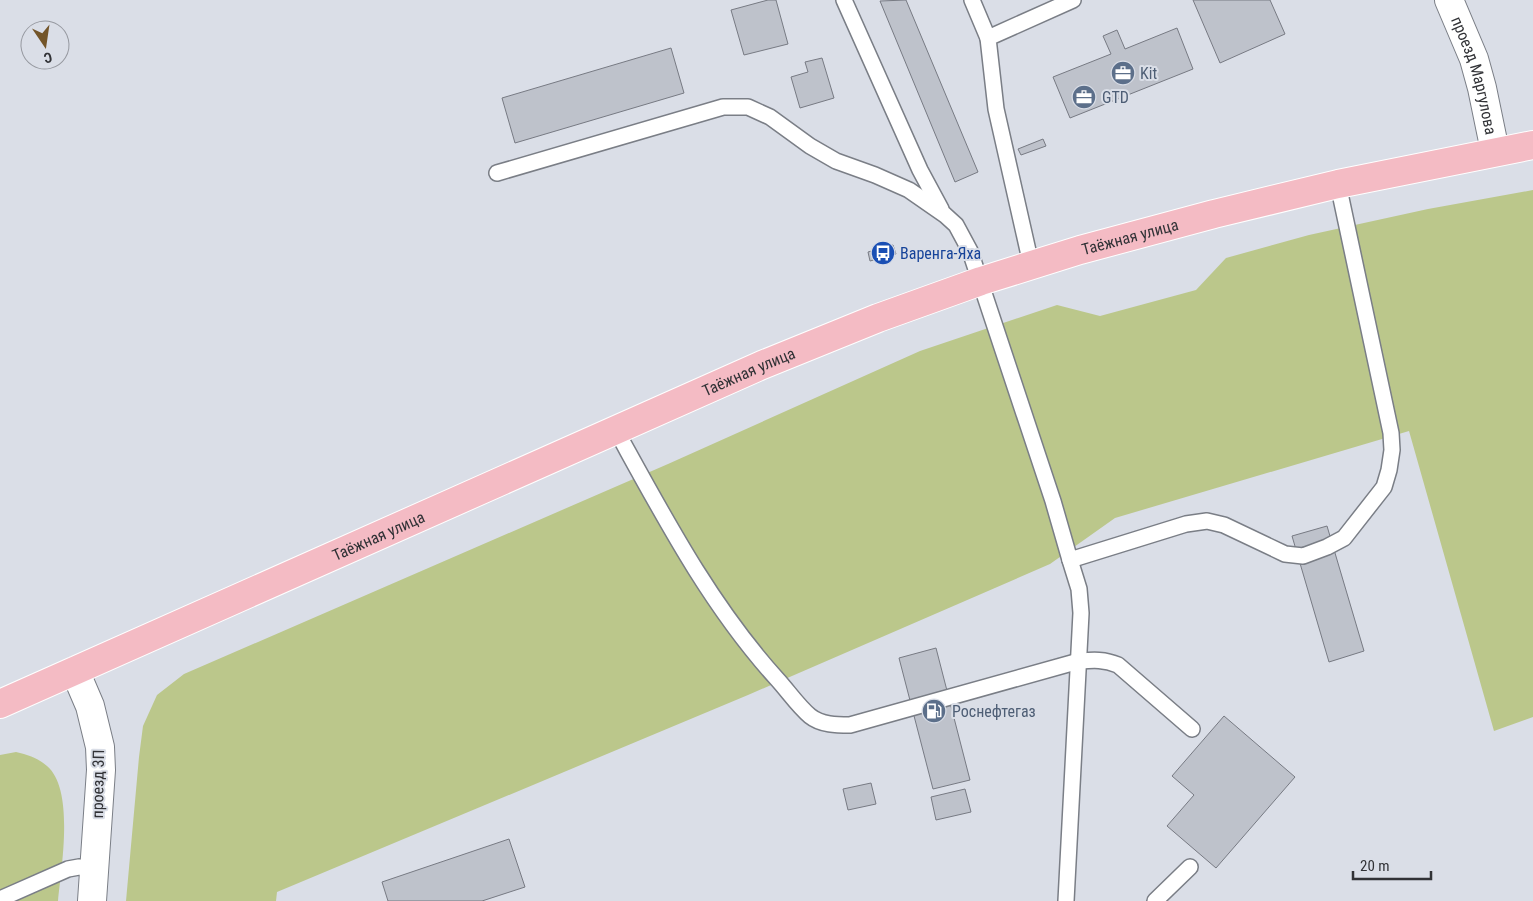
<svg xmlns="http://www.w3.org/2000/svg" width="1533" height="901" font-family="'Roboto Condensed',sans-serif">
<rect width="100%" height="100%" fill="#dadee7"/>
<!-- green -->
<g fill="#bbc78b">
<path d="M1533,190V717L1494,731L1409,431L1115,518L1050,564L748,695L277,892L276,901H126L139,757L143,726L157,695L184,674L668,464L920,351L1057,305L1100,316L1196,290L1226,258L1309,235L1428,209Z"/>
<path d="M16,752C28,755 38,758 47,766C75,790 61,868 58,901H0V755Z"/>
</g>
<!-- building -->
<g fill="#bec2cb" stroke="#777a83">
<path d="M768,0H776L788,44L744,55L731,10Z"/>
<path d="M906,0L978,172L955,182L880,1Z"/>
<path d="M1193,0H1270L1285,34L1220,63Z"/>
<path d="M1177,28L1193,69L1070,118L1053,77L1111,54L1103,36L1117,30L1125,49Z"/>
<path d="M671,48L684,93L515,143L502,98Z"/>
<path d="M822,58L834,98L800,108L791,77L808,72L805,62Z"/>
<path d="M1043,139L1046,146L1021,155L1018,149Z"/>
<path d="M893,245L896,254L870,261L868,252Z"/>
<path d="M1327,526L1364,651L1329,662L1292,536Z"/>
<path d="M936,648L970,780L933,789L899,658Z"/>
<path d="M1224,716L1295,777L1216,868L1167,826L1194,795L1172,776Z"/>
<path d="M871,783L876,804L848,810L843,789Z"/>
<path d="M965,789L971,812L936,820L931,797Z"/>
<path d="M509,839L525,887L482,901H388L382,882Z"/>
</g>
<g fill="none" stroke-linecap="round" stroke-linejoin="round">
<!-- lane casing -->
<g stroke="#7a7e86" stroke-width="18">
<g id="lane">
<path d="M844,0L920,170L941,209"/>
<path d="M972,0L988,38"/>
<path d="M497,173L723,107H748L770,117L810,146L836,161L875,175L909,190L945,215L956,225L970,251L1053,501L1070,560L1186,524L1207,521L1224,525L1285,554L1303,556L1327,547L1344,538L1384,487L1389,470L1392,450L1391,433L1338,184"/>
<path d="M1031,264L996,109L988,38L1073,0"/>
<path d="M616,430C664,517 710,605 777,679C788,691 798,706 810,716C821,725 837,725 850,725L1079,661C1093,660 1104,659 1118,665L1192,729"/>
<path d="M0,899L68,869L79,867L94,869"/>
<path d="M1066,901L1081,613L1079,589L1070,560"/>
<path d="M1155,901L1190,867"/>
</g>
</g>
<!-- street casing -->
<g stroke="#7a7e86" stroke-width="30">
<g id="street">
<path id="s1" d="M1449,0L1474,59L1482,88L1495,151"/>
<path d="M75,671L90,706L100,747L101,770L92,901"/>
</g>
</g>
<!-- highway casing -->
<g stroke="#fff" stroke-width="30">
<g id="highway">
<path id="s2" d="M0,704L762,365L878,318L981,281L1080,250L1214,214L1338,184L1533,145"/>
</g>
</g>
<!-- lane -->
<use href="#lane" stroke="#fff" stroke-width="15"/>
<!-- street -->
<use href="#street" stroke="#fff" stroke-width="28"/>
<!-- highway -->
<use href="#highway" stroke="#f4bbc4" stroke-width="28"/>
</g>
<!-- icons -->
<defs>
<g id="office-disc" transform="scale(1.25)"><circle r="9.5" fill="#5c6f8a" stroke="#dadee7"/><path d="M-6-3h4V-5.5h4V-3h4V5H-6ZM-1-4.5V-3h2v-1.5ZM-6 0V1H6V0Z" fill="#fff"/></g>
<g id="bus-disc" transform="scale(1.25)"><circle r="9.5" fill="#1a4fb4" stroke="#dadee7"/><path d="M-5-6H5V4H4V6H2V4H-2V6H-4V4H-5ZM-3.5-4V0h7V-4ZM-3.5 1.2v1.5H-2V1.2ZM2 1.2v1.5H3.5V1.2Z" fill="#fff"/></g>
<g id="fuel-disc" transform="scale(1.25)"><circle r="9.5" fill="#5c6f8a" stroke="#dadee7"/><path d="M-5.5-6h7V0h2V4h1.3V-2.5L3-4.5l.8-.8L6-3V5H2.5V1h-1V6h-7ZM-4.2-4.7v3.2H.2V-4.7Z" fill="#fff"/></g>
</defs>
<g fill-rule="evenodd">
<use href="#office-disc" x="1123" y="73"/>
<use href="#office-disc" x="1084" y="97"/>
<use href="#bus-disc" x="883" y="253"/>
<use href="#fuel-disc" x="934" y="711"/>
</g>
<g text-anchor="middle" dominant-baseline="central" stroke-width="4" stroke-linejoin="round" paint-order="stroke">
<!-- service labels -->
<g font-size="16" fill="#4e5e75" stroke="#dadee7" text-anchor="start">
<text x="1140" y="73">Kit</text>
<text x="1102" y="97">GTD</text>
<text x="952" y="711">Роснефтегаз</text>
</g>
<!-- street labels -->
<g font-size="16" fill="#313236" stroke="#dadee7">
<text stroke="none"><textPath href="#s1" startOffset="80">проезд Маргулова</textPath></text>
<text stroke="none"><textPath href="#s2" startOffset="1224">Таёжная улица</textPath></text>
<text stroke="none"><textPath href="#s2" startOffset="819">Таёжная улица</textPath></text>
<text stroke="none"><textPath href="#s2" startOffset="414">Таёжная улица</textPath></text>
<text transform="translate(98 784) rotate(-89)">проезд 3П</text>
</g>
<!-- transit labels -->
<g font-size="16" fill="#164399" stroke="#dadee7" text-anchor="start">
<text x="900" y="253">Варенга-Яха</text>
</g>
</g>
<!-- north arrow -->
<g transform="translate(45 45) rotate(167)"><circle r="24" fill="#dadee7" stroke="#9699a0"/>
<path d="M0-4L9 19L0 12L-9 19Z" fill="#735529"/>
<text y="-8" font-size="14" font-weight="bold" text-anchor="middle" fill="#313236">С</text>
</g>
<!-- scale -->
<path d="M1353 871v8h78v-8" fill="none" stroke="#313236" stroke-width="2.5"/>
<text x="1360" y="871" font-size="15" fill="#313236" stroke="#dadee7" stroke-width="4" paint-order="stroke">20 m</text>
</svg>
